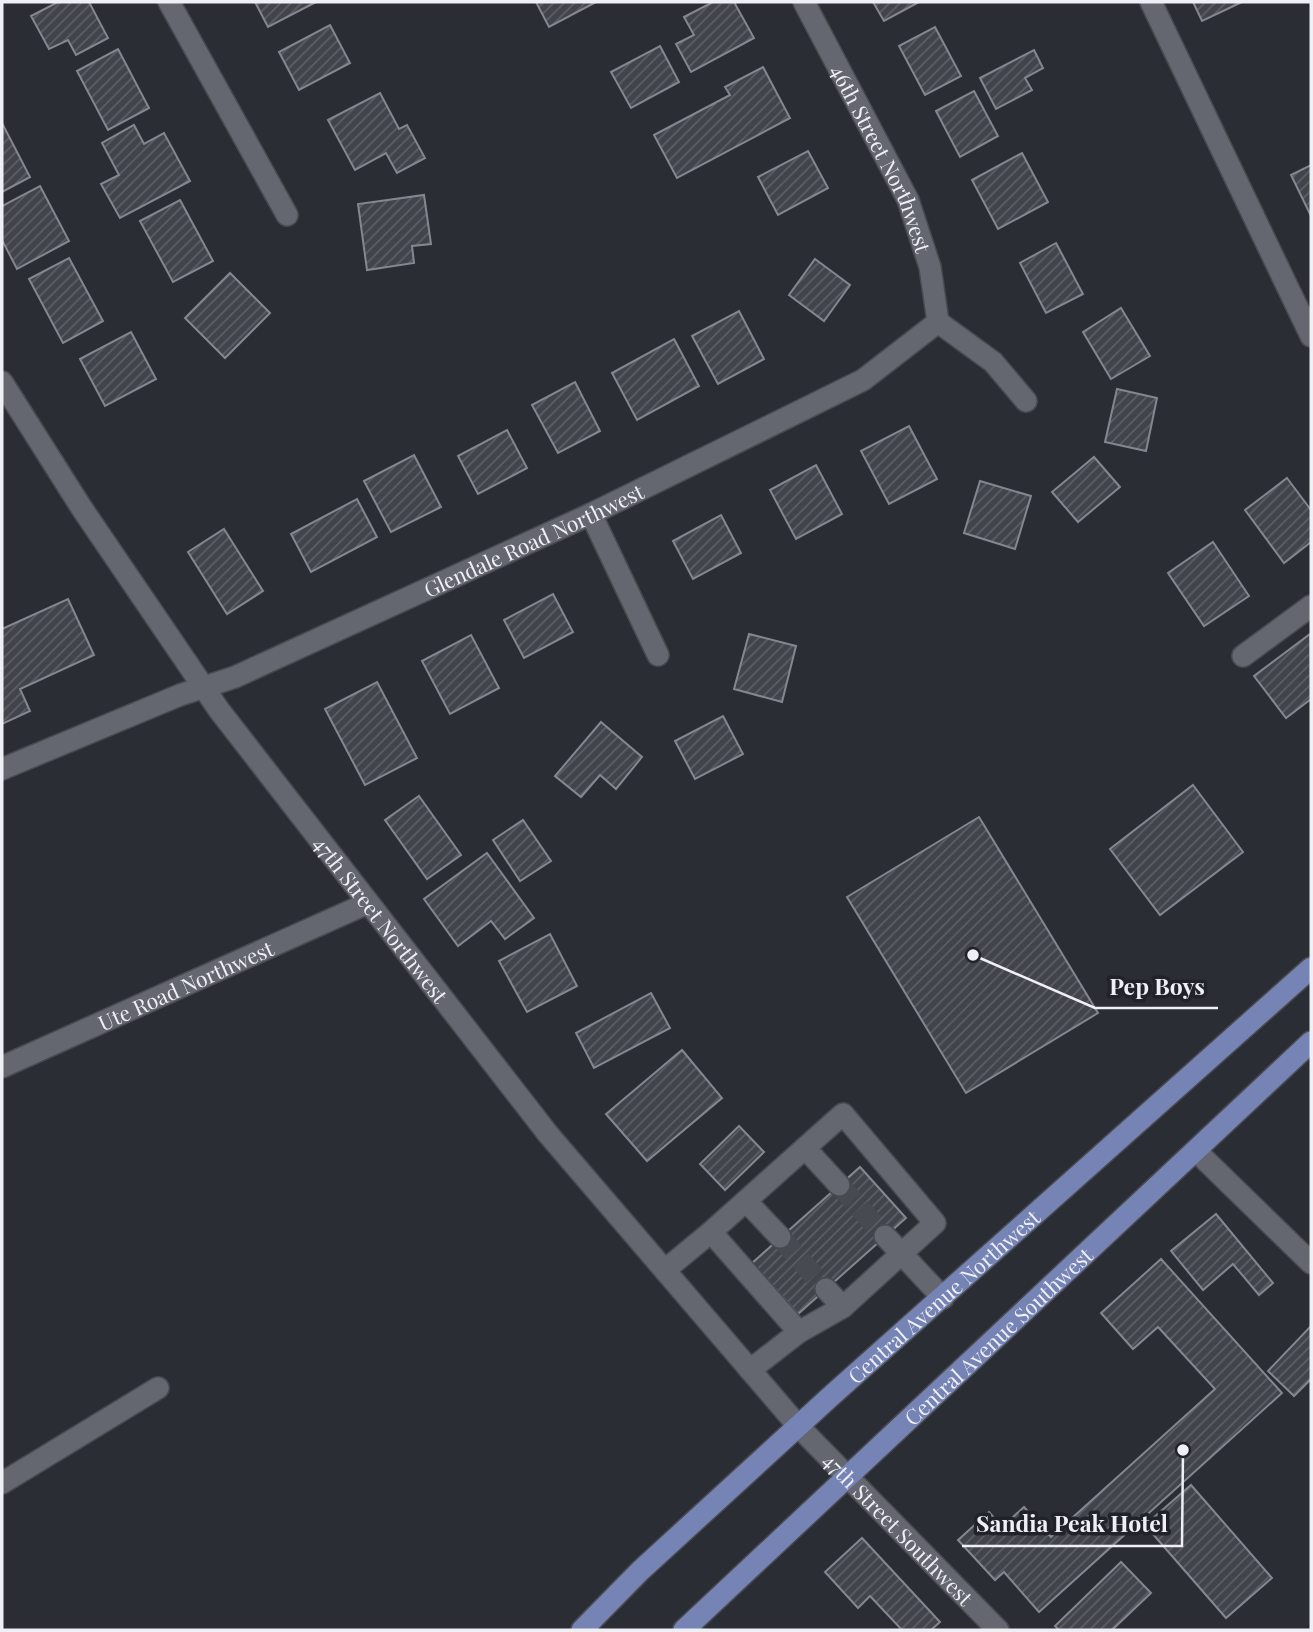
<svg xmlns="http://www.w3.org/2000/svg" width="1313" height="1632" font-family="'Playfair Display',serif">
<defs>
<pattern id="building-hatch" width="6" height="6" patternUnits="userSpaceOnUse" patternTransform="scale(1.75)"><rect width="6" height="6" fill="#41444b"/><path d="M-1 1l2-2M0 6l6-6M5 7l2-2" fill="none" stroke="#5d5f66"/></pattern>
</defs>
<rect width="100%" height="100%" fill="#2b2d34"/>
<!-- building -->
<g fill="url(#building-hatch)" stroke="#84878f" stroke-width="2">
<path d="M58,2H89L108,38L76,55L68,40L49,49L31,16Z"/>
<path d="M255,2H316L268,27Z"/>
<path d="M536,2H596L549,27Z"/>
<path d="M713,2H734L754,38L691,72L676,44L694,35L684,17Z"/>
<path d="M873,2H919L884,21Z"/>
<path d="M1193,2H1242L1202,21Z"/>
<path d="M330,25L350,63L299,90L279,52Z"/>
<path d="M935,27L961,76L925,95L899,46Z"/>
<path d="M660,46L679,82L631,108L611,72Z"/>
<path d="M118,49L149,108L108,130L77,71Z"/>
<path d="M1034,50L1043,68L1025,78L1032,90L996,109L980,78Z"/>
<path d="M763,67L790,118L677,178L654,135L730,95L725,87Z"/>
<path d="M974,91L998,136L960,157L936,111Z"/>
<path d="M380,93L399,129L407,125L425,158L397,173L386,153L355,170L328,120Z"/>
<path d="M2,123L30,177L2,192Z"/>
<path d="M134,125L144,144L164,133L190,181L120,218L101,184L119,175L102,143Z"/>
<path d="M808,151L828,188L778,215L758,177Z"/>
<path d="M1022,153L1048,202L998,229L972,180Z"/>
<path d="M1311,165V216L1291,175Z"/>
<path d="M40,186L69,241L17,269L2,240V206Z"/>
<path d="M424,195L431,244L412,246L414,263L367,270L358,204Z"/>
<path d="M180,200L213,261L173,282L140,221Z"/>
<path d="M1056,243L1083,294L1046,313L1020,263Z"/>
<path d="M69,258L103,321L63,343L29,279Z"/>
<path d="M815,259L850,285L824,321L789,295Z"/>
<path d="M230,273L270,313L225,358L185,318Z"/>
<path d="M1121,308L1150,356L1111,379L1083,332Z"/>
<path d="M739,311L764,359L718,384L692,336Z"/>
<path d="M131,332L156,379L105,406L80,359Z"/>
<path d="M674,339L699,386L637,420L612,373Z"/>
<path d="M575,382L600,431L558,453L532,405Z"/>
<path d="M1117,389L1157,398L1146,451L1105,442Z"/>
<path d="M909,426L937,479L889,504L861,451Z"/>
<path d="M507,430L527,468L478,494L458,456Z"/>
<path d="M414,455L441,507L391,532L364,481Z"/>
<path d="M1094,457L1120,487L1078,522L1052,492Z"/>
<path d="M816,465L842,514L796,539L770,490Z"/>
<path d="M1287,478L1311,510V542L1284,563L1245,510Z"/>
<path d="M980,481L1031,496L1015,549L964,533Z"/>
<path d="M357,499L377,537L311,572L291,534Z"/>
<path d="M721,515L741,553L693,579L673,541Z"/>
<path d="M224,529L263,591L227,614L188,552Z"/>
<path d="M1213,542L1249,596L1204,626L1168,573Z"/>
<path d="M553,594L573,632L524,658L504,620Z"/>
<path d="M68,599L94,655L20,689L30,711L2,724V629Z"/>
<path d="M749,634L796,646L782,702L734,689Z"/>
<path d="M1310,634L1311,699L1286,718L1254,676Z"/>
<path d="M471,635L499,688L450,714L422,661Z"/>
<path d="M377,682L417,758L365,785L325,709Z"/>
<path d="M723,716L743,754L695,779L675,741Z"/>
<path d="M601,722L642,757L616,789L600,775L581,797L555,776Z"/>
<path d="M1193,785L1243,852L1160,915L1110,849Z"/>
<path d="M419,796L461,855L427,879L385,820Z"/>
<path d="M979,817L1098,1013L966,1093L847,897Z"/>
<path d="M523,820L551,861L520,881L493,840Z"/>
<path d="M487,853L534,918L505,939L491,921L458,946L424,899Z"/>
<path d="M550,934L577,986L527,1012L499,961Z"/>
<path d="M651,993L670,1028L594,1068L576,1033Z"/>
<path d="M682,1050L722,1098L647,1161L606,1114Z"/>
<path d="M739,1126L764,1152L725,1190L700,1164Z"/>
<path d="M860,1167L906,1218L798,1314L752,1263Z"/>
<path d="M1216,1214L1273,1283L1259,1295L1233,1264L1203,1290L1171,1251Z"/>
<path d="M1161,1259L1282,1393L1039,1612L1004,1572L995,1580L958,1540L989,1512L1002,1527L1024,1507L1051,1537L1215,1389L1158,1327L1133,1349L1101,1313Z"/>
<path d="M1311,1326V1379L1294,1396L1268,1371Z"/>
<path d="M1191,1485L1272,1578L1226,1618L1145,1525Z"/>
<path d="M862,1538L940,1622L931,1630H902L870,1596L858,1608L825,1572Z"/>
<path d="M1121,1562L1151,1593L1112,1630H1059L1055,1626Z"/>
</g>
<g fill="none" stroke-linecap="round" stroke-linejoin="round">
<!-- minor-tunnel -->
<g stroke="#484a51" stroke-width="21" stroke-dasharray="21 10" stroke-linecap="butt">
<path d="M839,1185L885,1236"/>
<path d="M780,1237L826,1289"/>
</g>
<!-- minor casing -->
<g stroke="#484a50" stroke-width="24">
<g id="minor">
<path d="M169,2L287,215"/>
<path id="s1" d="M804,2L908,200L930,267L938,322"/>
<path d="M1151,2L1311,336"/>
<path id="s2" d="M2,382L81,507L219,710L548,1134L799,1427L998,1630"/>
<path d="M591,514L658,655"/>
<path d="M1243,656L1311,606"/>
<path id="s3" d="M2,769L180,695L235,677L591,514L863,380L938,322L993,362L1026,401"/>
<path id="s4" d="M2,1067L368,903"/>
<path d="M805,1148L839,1185"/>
<path d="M1196,1151L1311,1263"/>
<path d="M746,1201L780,1237"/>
<path d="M711,1232L843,1114L935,1223L843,1307L826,1289"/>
<path d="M885,1236L943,1298"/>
<path d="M665,1270L711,1232L799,1332L843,1307"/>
<path d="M750,1370L799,1332"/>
<path d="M2,1483L158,1388"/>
</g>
</g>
<!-- major casing -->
<g stroke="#484a50" stroke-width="24">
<g id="major">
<path id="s5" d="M582,1630L640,1571L831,1396L1311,968"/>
<path id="s6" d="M684,1630L1311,1042"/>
</g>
</g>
<!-- minor -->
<use href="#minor" stroke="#64676f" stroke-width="21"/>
<!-- major -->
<use href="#major" stroke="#7684b5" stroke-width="21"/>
</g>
<g text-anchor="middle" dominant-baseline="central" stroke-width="7" stroke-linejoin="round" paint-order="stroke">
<!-- street labels -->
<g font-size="21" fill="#eff0f5" stroke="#21232a">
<text stroke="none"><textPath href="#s1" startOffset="175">46th Street Northwest</textPath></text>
<text stroke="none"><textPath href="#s3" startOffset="579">Glendale Road Northwest</textPath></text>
<text stroke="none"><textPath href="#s2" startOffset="658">47th Street Northwest</textPath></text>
<text stroke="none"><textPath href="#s4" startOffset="201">Ute Road Northwest</textPath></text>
<text stroke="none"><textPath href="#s5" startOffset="492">Central Avenue Northwest</textPath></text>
<text stroke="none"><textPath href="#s6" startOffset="430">Central Avenue Southwest</textPath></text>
<text stroke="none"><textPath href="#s2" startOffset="1458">47th Street Southwest</textPath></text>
</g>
</g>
<!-- callouts -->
<path fill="none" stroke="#eff0f5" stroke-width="2.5" d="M973 955L1095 1008H1218M1183 1450L1182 1546H962"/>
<g fill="#eff0f5" stroke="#21232a" stroke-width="2.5">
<circle cx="973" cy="955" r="7"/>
<circle cx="1183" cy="1450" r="7"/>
</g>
<g font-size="23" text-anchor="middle" font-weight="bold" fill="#eff0f5" stroke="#21232a" stroke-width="7" stroke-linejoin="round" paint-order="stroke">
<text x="1157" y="995">Pep Boys</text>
<text x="1072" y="1532">Sandia Peak Hotel</text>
</g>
<!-- border -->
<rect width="1313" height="1632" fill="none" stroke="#eff0f5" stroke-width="7"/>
</svg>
